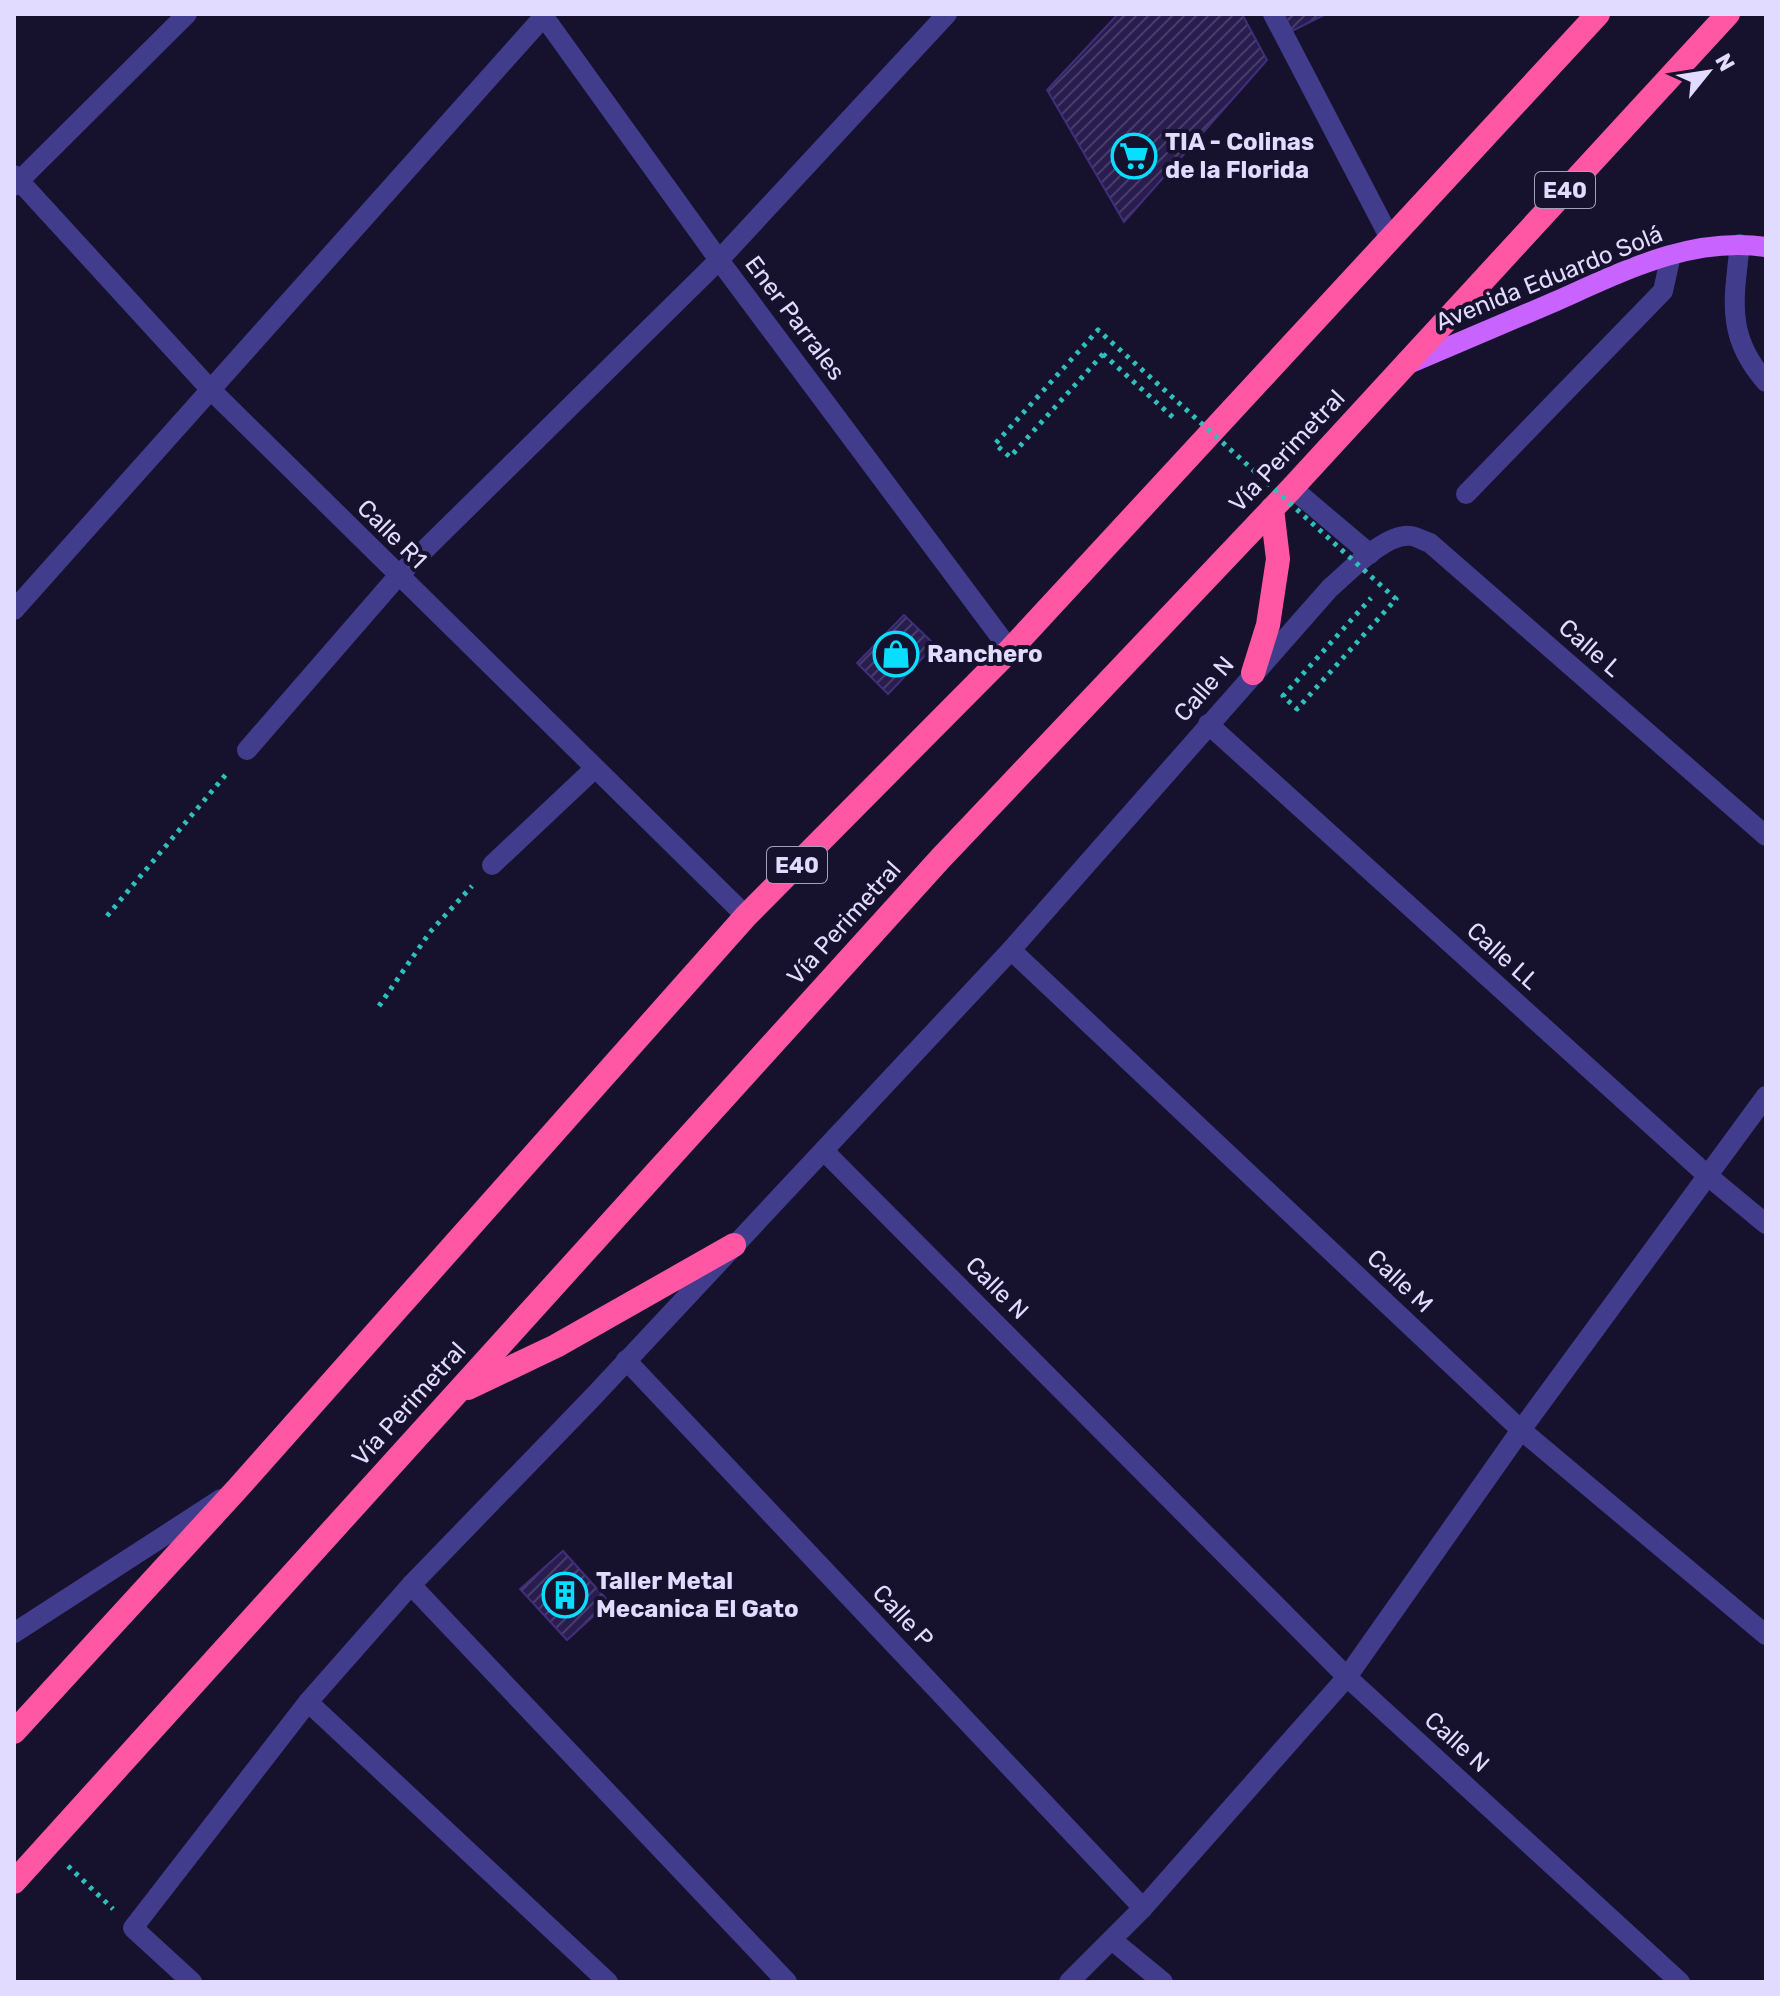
<svg xmlns="http://www.w3.org/2000/svg" width="1780" height="1996" font-family="Rubik,sans-serif">
<defs>
<pattern id="building-hatch" width="6" height="6" patternUnits="userSpaceOnUse" patternTransform="scale(2)"><rect width="6" height="6" fill="#281d4e"/><path d="M-1 1l2-2M0 6l6-6M5 7l2-2" fill="none" stroke="#473d69"/></pattern>
</defs>
<rect width="100%" height="100%" fill="#16112c"/>
<!-- building -->
<g fill="url(#building-hatch)" stroke="#402e7a" stroke-width="2">
<path d="M1118,14H1242L1267,60L1124,222L1047,90Z"/>
<path d="M1283,14H1326L1292,31Z"/>
<path d="M904,615L935,645L888,694L857,663Z"/>
<path d="M563,1551L609,1602L567,1640L520,1589Z"/>
</g>
<g fill="none" stroke-linecap="round" stroke-linejoin="round">
<!-- path -->
<g stroke="#2fc0bc" stroke-width="5" stroke-dasharray="4 6" stroke-linecap="butt">
<path d="M1103,354L1177,421"/>
<path d="M107,916L228,772"/>
<path d="M379,1006L430,932L472,886"/>
<path d="M68,1866L113,1909"/>
</g>
<!-- minor -->
<g stroke="#413c8c" stroke-width="20">
<path d="M542,14L719,260L1010,650"/>
<path d="M1273,14L1391,240"/>
<path d="M14,175L210,389L746,916"/>
<path d="M14,186L187,14"/>
<path d="M1740,244C1734,299 1725,336 1766,382"/>
<path d="M1292,488L1370,554"/>
<path d="M1466,494L1663,291L1671,255"/>
<path d="M14,610L546,14"/>
<path d="M1208,724L1708,1176L1766,1224"/>
<path d="M247,750L398,576L719,260L947,14"/>
<path d="M492,865L594,769"/>
<path d="M1011,950L1521,1430L1766,1635"/>
<path d="M825,1152L1347,1677L1680,1982"/>
<path d="M626,1360L1143,1908"/>
<path d="M411,1585L787,1982"/>
<path d="M14,1633L221,1499"/>
<path d="M308,1702L608,1982"/>
<path d="M1112,1940L1163,1982"/>
<path d="M192,1982L133,1928L308,1702L411,1585L592,1398L1011,950L1330,588C1348,573 1386,532 1411,536C1417,537 1424,541 1430,543L1766,836"/>
<path d="M1069,1982L1143,1908L1347,1677L1521,1430L1766,1096"/>
</g>
<!-- major -->
<path stroke="#c963ff" stroke-width="20" d="M1406,365C1456,344 1505,323 1554,302C1622,272 1690,236 1766,247"/>
<!-- highway -->
<g stroke="#ff57a3" stroke-width="24">
<path d="M1253,673L1268,625L1278,559L1272,509"/>
<path d="M468,1388L556,1346L734,1245"/>
<path d="M14,1732L238,1488L746,916L1010,650L1598,14"/>
<path d="M14,1882L940,859L1292,488L1728,14"/>
</g>
<!-- path-bridge -->
<path stroke="#2fc0bc" stroke-width="5" stroke-dasharray="4 6" stroke-linecap="butt" d="M1103,354L1010,457L995,444L1098,330L1396,599L1297,709L1283,696L1371,598"/>
</g>
<!-- icons -->
<defs>
<g id="supermarket-ring" transform="scale(2.3)"><circle r="9.5" fill="#16112c" stroke="#08dfff" stroke-width="1.5"/><path d="M-6-5.5h2.5l.6 2H6L4.5 2H-2.5L-4.4-4H-6ZM-1.5 3.2a1.3 1.3 0 1 0 .1 0ZM3 3.2a1.3 1.3 0 1 0 .1 0Z" fill="#08dfff"/></g>
<g id="shop-ring" transform="scale(2.3)"><circle r="9.5" fill="#16112c" stroke="#08dfff" stroke-width="1.5"/><path d="M-5-2.5h2.3a2.7 3.5 0 0 1 5.4 0H5L5.5 6h-11ZM-1.5-2.5h3a1.5 2.3 0 0 0-3 0Z" fill="#08dfff"/></g>
<g id="building-ring" transform="scale(2.3)"><circle r="9.5" fill="#16112c" stroke="#08dfff" stroke-width="1.5"/><path d="M-4-6H4V6H1V3H-1V6H-4ZM-2.5-4.3h1.7v1.8h-1.7ZM.8-4.3h1.7v1.8H.8ZM-2.5-1h1.7V.8h-1.7ZM.8-1h1.7V.8H.8Z" fill="#08dfff"/></g>
</defs>
<g fill-rule="evenodd">
<use href="#supermarket-ring" x="1134" y="156"/>
<use href="#shop-ring" x="896" y="654"/>
<use href="#building-ring" x="565" y="1595"/>
</g>
<g text-anchor="middle" dominant-baseline="central" stroke-width="8" stroke-linejoin="round" paint-order="stroke">
<!-- shield labels -->
<g fill="#16112c" stroke="#a49fc0" stroke-width="2">
<rect x="1535" y="172" width="60" height="36" rx="6"/>
<rect x="767" y="847" width="60" height="36" rx="6"/>
</g>
<g font-size="22" font-weight="bold" fill="#e1dcff">
<text x="1565" y="190">E40</text>
<text x="797" y="865">E40</text>
</g>
<!-- poi labels -->
<g font-size="24" font-weight="bold" fill="#e1dcff" stroke="#16112c" text-anchor="start">
<text x="1165" y="142">TIA - Colinas<tspan x="1165" dy="28">de la Florida</tspan></text>
<text x="927" y="654">Ranchero</text>
<text x="596" y="1581">Taller Metal<tspan x="596" dy="28">Mecanica El Gato</tspan></text>
</g>
<!-- street labels -->
<g font-size="24" fill="#e1dcff" stroke="#16112c">
<text transform="translate(1549 278) rotate(-22)">Avenida Eduardo Solá</text>
<text transform="translate(795 318) rotate(53)">Ener Parrales</text>
<text transform="translate(1287 451) rotate(-47)">Vía Perimetral</text>
<text transform="translate(392 534) rotate(45)">Calle R1</text>
<text transform="translate(1590 648) rotate(41)">Calle L</text>
<text transform="translate(1204 689) rotate(-49)">Calle N</text>
<text transform="translate(844 923) rotate(-48)">Vía Perimetral</text>
<text transform="translate(1503 956) rotate(42)">Calle LL</text>
<text transform="translate(1400 1281) rotate(43)">Calle M</text>
<text transform="translate(997 1288) rotate(45)">Calle N</text>
<text transform="translate(409 1404) rotate(-48)">Vía Perimetral</text>
<text transform="translate(903 1616) rotate(47)">Calle P</text>
<text transform="translate(1457 1742) rotate(42)">Calle N</text>
</g>
</g>
<!-- border -->
<rect width="1780" height="1996" fill="none" stroke="#e1dcff" stroke-width="32"/>
<!-- north arrow -->
<g transform="translate(1708 72) rotate(60)" stroke="#16112c" stroke-width="6" paint-order="stroke">
<path d="M0-6L14 30L0 20L-14 30Z" fill="#e1dcff"/>
<text y="-12" font-size="22" font-weight="bold" text-anchor="middle" fill="#e1dcff">N</text>
</g>
</svg>
